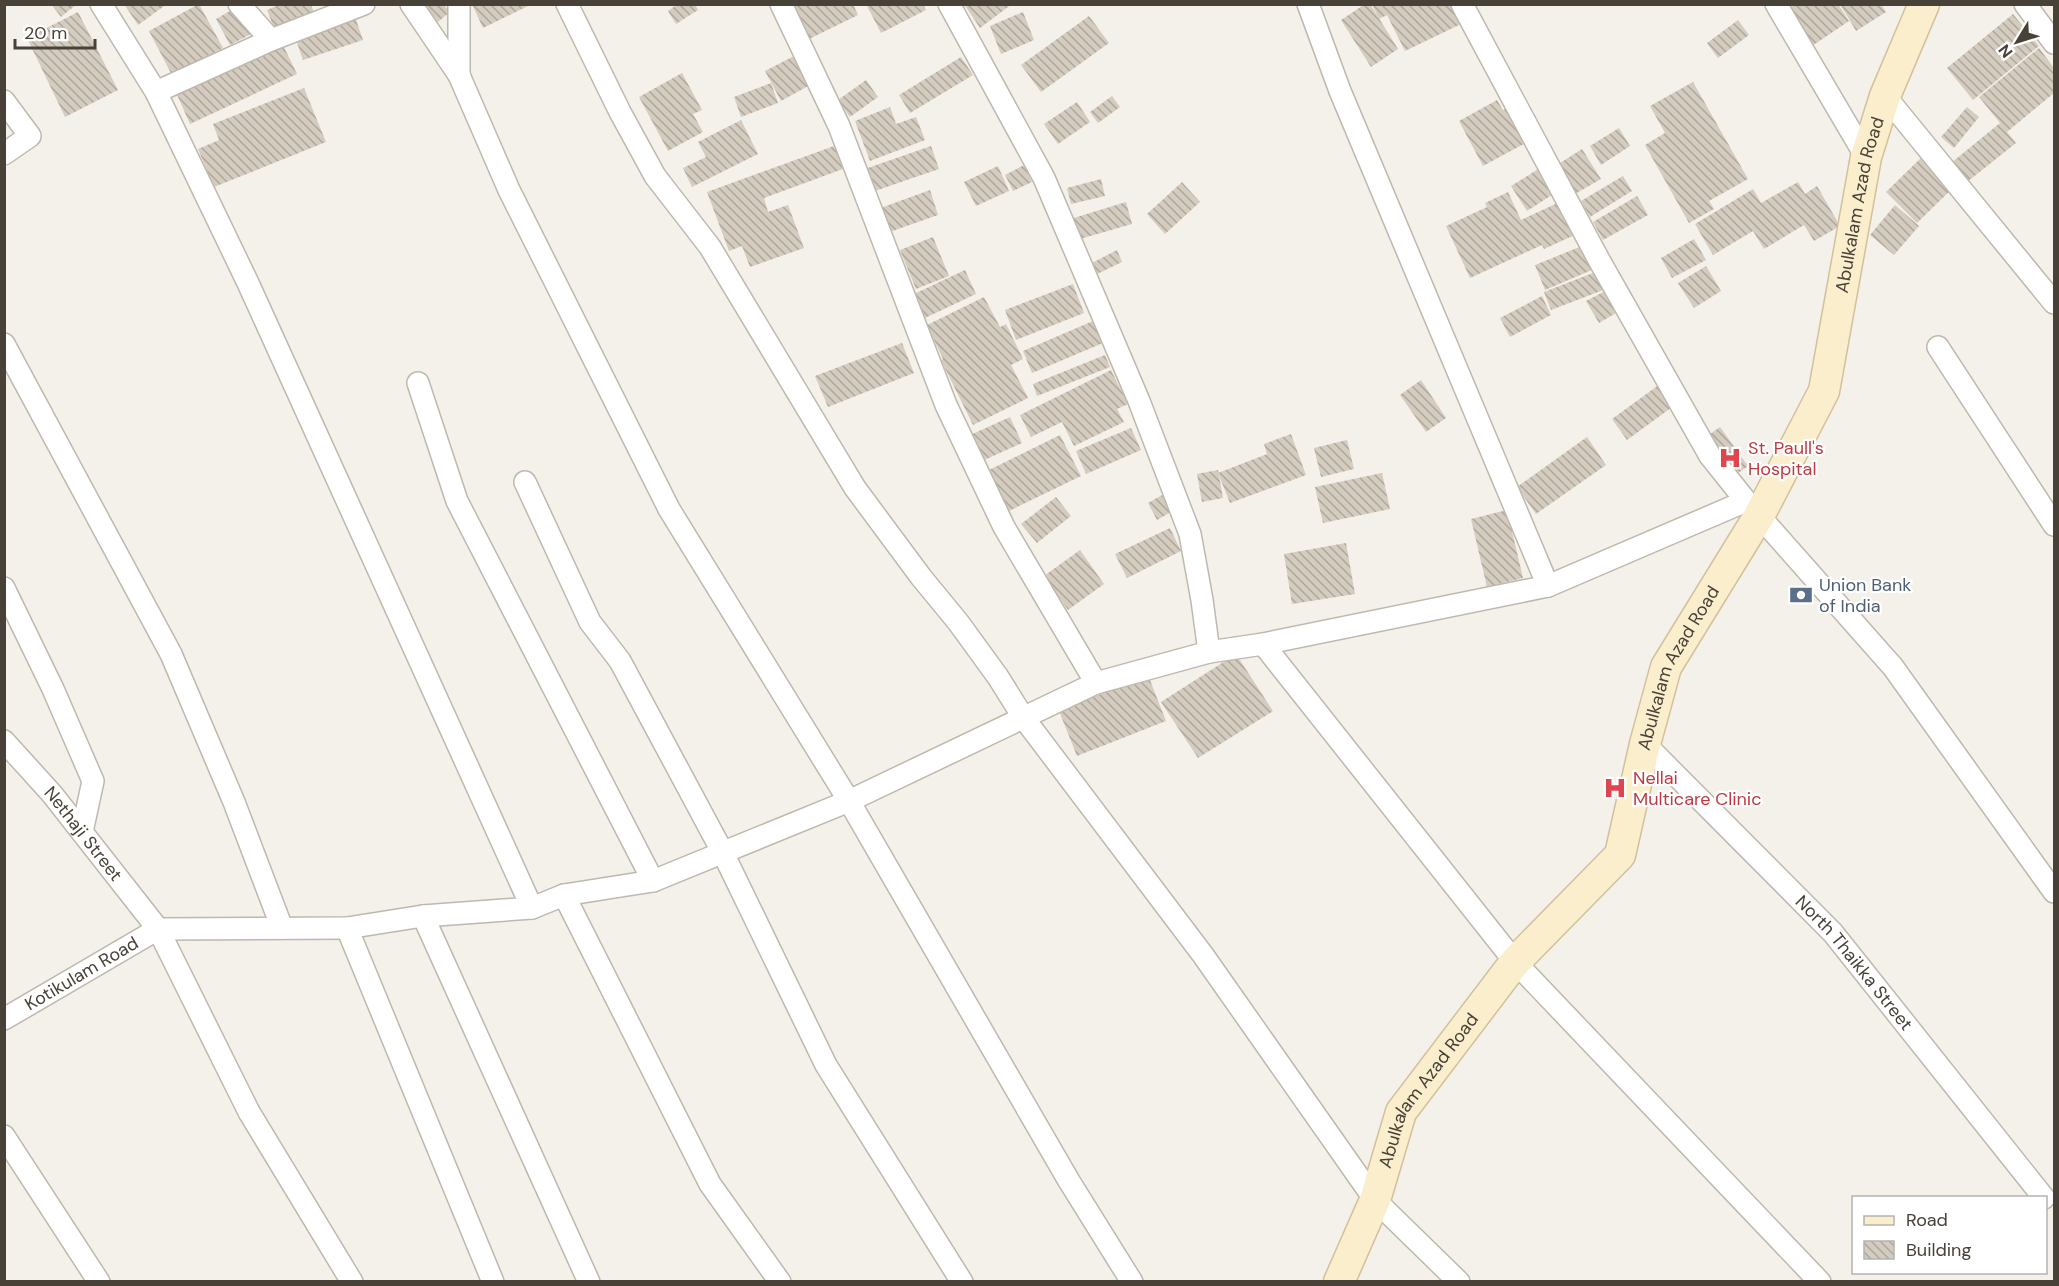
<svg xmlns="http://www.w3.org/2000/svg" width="2059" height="1286" font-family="'DM Sans',sans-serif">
<defs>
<pattern id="building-back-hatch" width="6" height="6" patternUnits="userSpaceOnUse" patternTransform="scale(1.5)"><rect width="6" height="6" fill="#d5ccc0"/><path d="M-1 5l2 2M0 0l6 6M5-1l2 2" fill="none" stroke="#afa79d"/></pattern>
</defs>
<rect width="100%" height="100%" fill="#f4f0ea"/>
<!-- building -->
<g fill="url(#building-back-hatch)">
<path d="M51,4H77L61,17Z"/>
<path d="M124,4H167L138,25Z"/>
<path d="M199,4L223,48L172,75L149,31Z"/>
<path d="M281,4H311L314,13L274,28L267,10Z"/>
<path d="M414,4H443L450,12L432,27Z"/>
<path d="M472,4H532L483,28Z"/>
<path d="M678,4H695L698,10L676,24L668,11Z"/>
<path d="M792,4H853L858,15L807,40Z"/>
<path d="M866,4H923L926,10L881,33Z"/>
<path d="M964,4H1012L980,28Z"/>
<path d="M1365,4H1370L1398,49L1371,67L1341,20Z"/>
<path d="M1372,4H1452L1461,24L1405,51L1387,15L1379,19Z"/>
<path d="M1796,4H1838L1849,21L1812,46L1787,10Z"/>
<path d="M1840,4H1881L1886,12L1856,31Z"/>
<path d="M237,7L251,34L230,45L216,19Z"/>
<path d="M78,12L118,90L65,117L27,38Z"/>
<path d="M1023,12L1034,40L1001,54L990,26Z"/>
<path d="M2013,14L2039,46L1973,100L1947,68Z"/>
<path d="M1089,16L1109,43L1041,92L1021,65Z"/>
<path d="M355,17L363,40L303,60L295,37Z"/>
<path d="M1738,20L1749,35L1718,58L1707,43Z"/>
<path d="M281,41L297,74L190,124L175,90Z"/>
<path d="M2039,48L2054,68V93L2007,132L2016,143L1967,182L1951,163L2000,123L1979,97Z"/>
<path d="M794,56L810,85L781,101L765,71Z"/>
<path d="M961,57L973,75L910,113L899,95Z"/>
<path d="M682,73L702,110L693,114L703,132L668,151L639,97Z"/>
<path d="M866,80L878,97L850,117L838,100Z"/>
<path d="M1693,82L1748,179L1709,201L1714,209L1689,223L1645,145L1665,133L1650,106Z"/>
<path d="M771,83L778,103L741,117L734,97Z"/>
<path d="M304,88L326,142L214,187L198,149L219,140L213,124Z"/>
<path d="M1112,96L1120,107L1098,123L1090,112Z"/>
<path d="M1497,100L1503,110L1514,105L1533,139L1483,166L1459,121Z"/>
<path d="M1077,102L1090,122L1058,144L1044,124Z"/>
<path d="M890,107L896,124L916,117L925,140L870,161L855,121Z"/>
<path d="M1967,107L1979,117L1954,148L1941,137Z"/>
<path d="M741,120L758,154L692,187L683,168L706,157L698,142Z"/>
<path d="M1619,128L1630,146L1601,165L1590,146Z"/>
<path d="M834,146L843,169L764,198L768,212L788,205L804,248L750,267L742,246L729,251L707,192Z"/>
<path d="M931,146L939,169L869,193L862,170Z"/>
<path d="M1582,149L1601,179L1575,194L1557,165Z"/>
<path d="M1925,154L1956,185L1917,223L1886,192Z"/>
<path d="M1024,165L1032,182L1013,191L1005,175Z"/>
<path d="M998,166L1009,191L976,206L964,182Z"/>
<path d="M1540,168L1555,193L1527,211L1511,186Z"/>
<path d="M1623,176L1632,191L1590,217L1581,201Z"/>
<path d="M1101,179L1105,196L1071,204L1067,188Z"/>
<path d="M1182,182L1200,202L1165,234L1147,214Z"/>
<path d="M1798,182L1805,194L1817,186L1840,226L1814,241L1804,225L1764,249L1753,231L1713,255L1695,224L1753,189L1761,203Z"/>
<path d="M930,190L938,215L884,234L875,210Z"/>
<path d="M1508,192L1521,220L1562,201L1577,234L1544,249L1542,245L1470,278L1446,226L1487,207L1485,203Z"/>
<path d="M1637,196L1648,215L1603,240L1593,222Z"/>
<path d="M1126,202L1132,224L1073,241L1067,220Z"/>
<path d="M1895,205L1919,226L1894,255L1870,235Z"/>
<path d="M933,237L949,276L916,289L900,250Z"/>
<path d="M1694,239L1706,260L1672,278L1661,258Z"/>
<path d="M1582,246L1592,270L1545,290L1535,265Z"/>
<path d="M1117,250L1122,262L1095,275L1090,264Z"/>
<path d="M1706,266L1721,291L1694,308L1678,283Z"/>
<path d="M965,270L976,294L925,318L914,294Z"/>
<path d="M1598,271L1606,289L1551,310L1544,292Z"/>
<path d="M1073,284L1084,313L1016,340L1005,310Z"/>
<path d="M1609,289L1621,310L1599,323L1586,301Z"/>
<path d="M1542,296L1551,315L1510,337L1500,318Z"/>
<path d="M984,297L1000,327L1006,324L1023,359L1011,365L1028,398L973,425L941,360L943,359L927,325Z"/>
<path d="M1093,321L1103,343L1032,373L1023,351Z"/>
<path d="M902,343L914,373L828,407L815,376Z"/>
<path d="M1105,355L1110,367L1037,396L1033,384Z"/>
<path d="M1111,370L1128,404L1117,409L1124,422L1074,446L1062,422L1031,437L1020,415Z"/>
<path d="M1421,380L1446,418L1426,432L1400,395Z"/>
<path d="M1660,384L1675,405L1627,440L1612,419Z"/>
<path d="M1010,417L1022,443L980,462L968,436Z"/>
<path d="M1720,427L1748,466L1720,486L1692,447Z"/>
<path d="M1131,428L1141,450L1086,474L1076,451Z"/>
<path d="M1291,434L1306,475L1230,503L1218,473L1267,454L1264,444Z"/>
<path d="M1060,435L1081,476L1009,511L989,470Z"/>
<path d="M1587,437L1606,465L1536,514L1517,487Z"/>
<path d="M1347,440L1354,469L1321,477L1314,448Z"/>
<path d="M1218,470L1223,498L1202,502L1197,474Z"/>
<path d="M1382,473L1390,509L1323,523L1315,487Z"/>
<path d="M1162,495L1171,512L1157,520L1148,503Z"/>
<path d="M1056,497L1071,516L1037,543L1021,524Z"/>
<path d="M1507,510L1523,578L1487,587L1471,519Z"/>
<path d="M1170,528L1181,551L1127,578L1115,554Z"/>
<path d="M1346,543L1355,594L1292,604L1284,554Z"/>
<path d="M1080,550L1104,584L1068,610L1044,576Z"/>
<path d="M1236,654L1273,711L1198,758L1161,702Z"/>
<path d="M1148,675L1166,721L1077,756L1059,711Z"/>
</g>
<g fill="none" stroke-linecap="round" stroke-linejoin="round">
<!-- street casing -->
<g stroke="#bfb8ad" stroke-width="24">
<g id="street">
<path d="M101,4L156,92L248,283L532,908"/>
<path d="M239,4L271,40"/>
<path d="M411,4L459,75L509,190L669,509L849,801L1069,1181L1132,1282"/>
<path d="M459,4V75"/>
<path d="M567,4L620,112L655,176L710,247L855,488L921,577L958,622L998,677L1023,717L1203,955L1375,1200L1459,1282"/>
<path d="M949,4L1044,178L1139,401L1190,534L1202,600L1209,652L1096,683"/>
<path d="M1308,4L1340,91L1548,586"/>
<path d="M1462,4L1599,260L1710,456L1746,501L1893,667L2054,892"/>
<path d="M1776,4L1866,157"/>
<path d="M2025,4L2054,43"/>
<path d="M156,92L271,40L364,4"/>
<path d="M1885,96L2054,303"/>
<path d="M4,101L30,136L4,154"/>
<path d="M4,344L171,654L234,802L282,928"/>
<path d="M1938,347L2054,525"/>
<path d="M418,383L457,501L653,881"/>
<path d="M525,482L590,622L620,661L723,853L826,1065L962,1282"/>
<path d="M4,588L53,689L93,781L82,832"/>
<path d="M1263,644L1515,962L1820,1282"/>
<path d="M1209,652L1263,644L1548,586L1746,501"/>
<path id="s1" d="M4,741L52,794L158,929L249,1112L352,1282"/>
<path id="s2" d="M1645,744L1833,933L2044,1198"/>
<path d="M564,895L710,1184L780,1282"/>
<path d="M423,916L589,1282"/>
<path d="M347,928L493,1282"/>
<path d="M158,929L347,928L423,916L532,908L564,895L653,881L849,801L1096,683L1004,527L946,405L839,126L781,4"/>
<path id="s3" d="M4,1019L158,929"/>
<path d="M4,1136L99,1282"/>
</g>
</g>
<!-- secondary casing -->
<g stroke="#d1c19c" stroke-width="33">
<g id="secondary">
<path id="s4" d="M1339,1282L1375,1200L1401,1112L1515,962L1620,855L1645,744L1666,667L1759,516L1824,391L1866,157L1885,96L1924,4"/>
</g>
</g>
<!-- street -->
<use href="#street" stroke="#fff" stroke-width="21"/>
<!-- secondary -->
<use href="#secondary" stroke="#fbeecc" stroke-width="30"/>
</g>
<!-- icons -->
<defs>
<g id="hospital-bare" transform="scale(1.8)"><path d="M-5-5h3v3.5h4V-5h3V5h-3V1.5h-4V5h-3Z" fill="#e0444e" stroke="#fff" stroke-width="2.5" paint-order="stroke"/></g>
<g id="bank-bare" transform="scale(1.8)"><path d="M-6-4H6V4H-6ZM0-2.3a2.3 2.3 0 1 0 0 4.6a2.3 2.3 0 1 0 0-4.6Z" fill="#5c6f8a" stroke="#fff" stroke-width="2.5" paint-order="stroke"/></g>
</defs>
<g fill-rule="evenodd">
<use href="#hospital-bare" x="1730" y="458"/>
<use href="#bank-bare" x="1801" y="595"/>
<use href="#hospital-bare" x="1615" y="788"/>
</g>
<g text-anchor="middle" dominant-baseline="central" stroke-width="4.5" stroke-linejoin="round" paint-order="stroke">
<!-- street labels -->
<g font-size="18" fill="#474138" stroke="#fff">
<text stroke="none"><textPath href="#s4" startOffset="1221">Abulkalam Azad Road</textPath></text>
<text stroke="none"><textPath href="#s4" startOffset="717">Abulkalam Azad Road</textPath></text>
<text stroke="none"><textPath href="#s1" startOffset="122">Nethaji Street</textPath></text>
<text stroke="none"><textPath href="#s2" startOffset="303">North Thaikka Street</textPath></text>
<text stroke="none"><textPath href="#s3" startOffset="90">Kotikulam Road</textPath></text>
<text stroke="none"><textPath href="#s4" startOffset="213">Abulkalam Azad Road</textPath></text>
</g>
<!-- health labels -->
<g font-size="18" fill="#be3a42" stroke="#fff" text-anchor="start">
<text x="1748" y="448">St. Paull's<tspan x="1748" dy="21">Hospital</tspan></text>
<text x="1633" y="778">Nellai<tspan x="1633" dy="21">Multicare Clinic</tspan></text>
</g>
<!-- service labels -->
<g font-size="18" fill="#4e5e75" stroke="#fff" text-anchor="start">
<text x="1819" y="585">Union Bank<tspan x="1819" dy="21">of India</tspan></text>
</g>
</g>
<!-- border -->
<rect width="2059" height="1286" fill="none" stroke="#474138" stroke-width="12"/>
<!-- legend -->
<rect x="1852" y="1196" width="195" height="78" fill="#ffffff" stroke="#b5b3af" stroke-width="1.5"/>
<rect x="1864" y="1216" width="30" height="9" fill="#fbeecc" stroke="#b5b3af" stroke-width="1.5"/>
<text x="1906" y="1226" font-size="18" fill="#474138">Road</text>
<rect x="1864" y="1241" width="30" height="18" fill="url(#building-back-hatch)" stroke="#b5b3af" stroke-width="1.5"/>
<text x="1906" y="1256" font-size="18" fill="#474138">Building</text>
<!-- north arrow -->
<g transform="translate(2017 42) rotate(232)" stroke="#ffffff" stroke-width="4.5" paint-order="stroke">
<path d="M0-4.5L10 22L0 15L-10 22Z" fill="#474138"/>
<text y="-9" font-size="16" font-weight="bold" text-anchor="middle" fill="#474138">N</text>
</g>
<!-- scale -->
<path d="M15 39v9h80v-9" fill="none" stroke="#474138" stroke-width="3"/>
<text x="24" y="39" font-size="18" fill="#474138" stroke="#ffffff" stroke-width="4.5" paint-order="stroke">20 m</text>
</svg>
